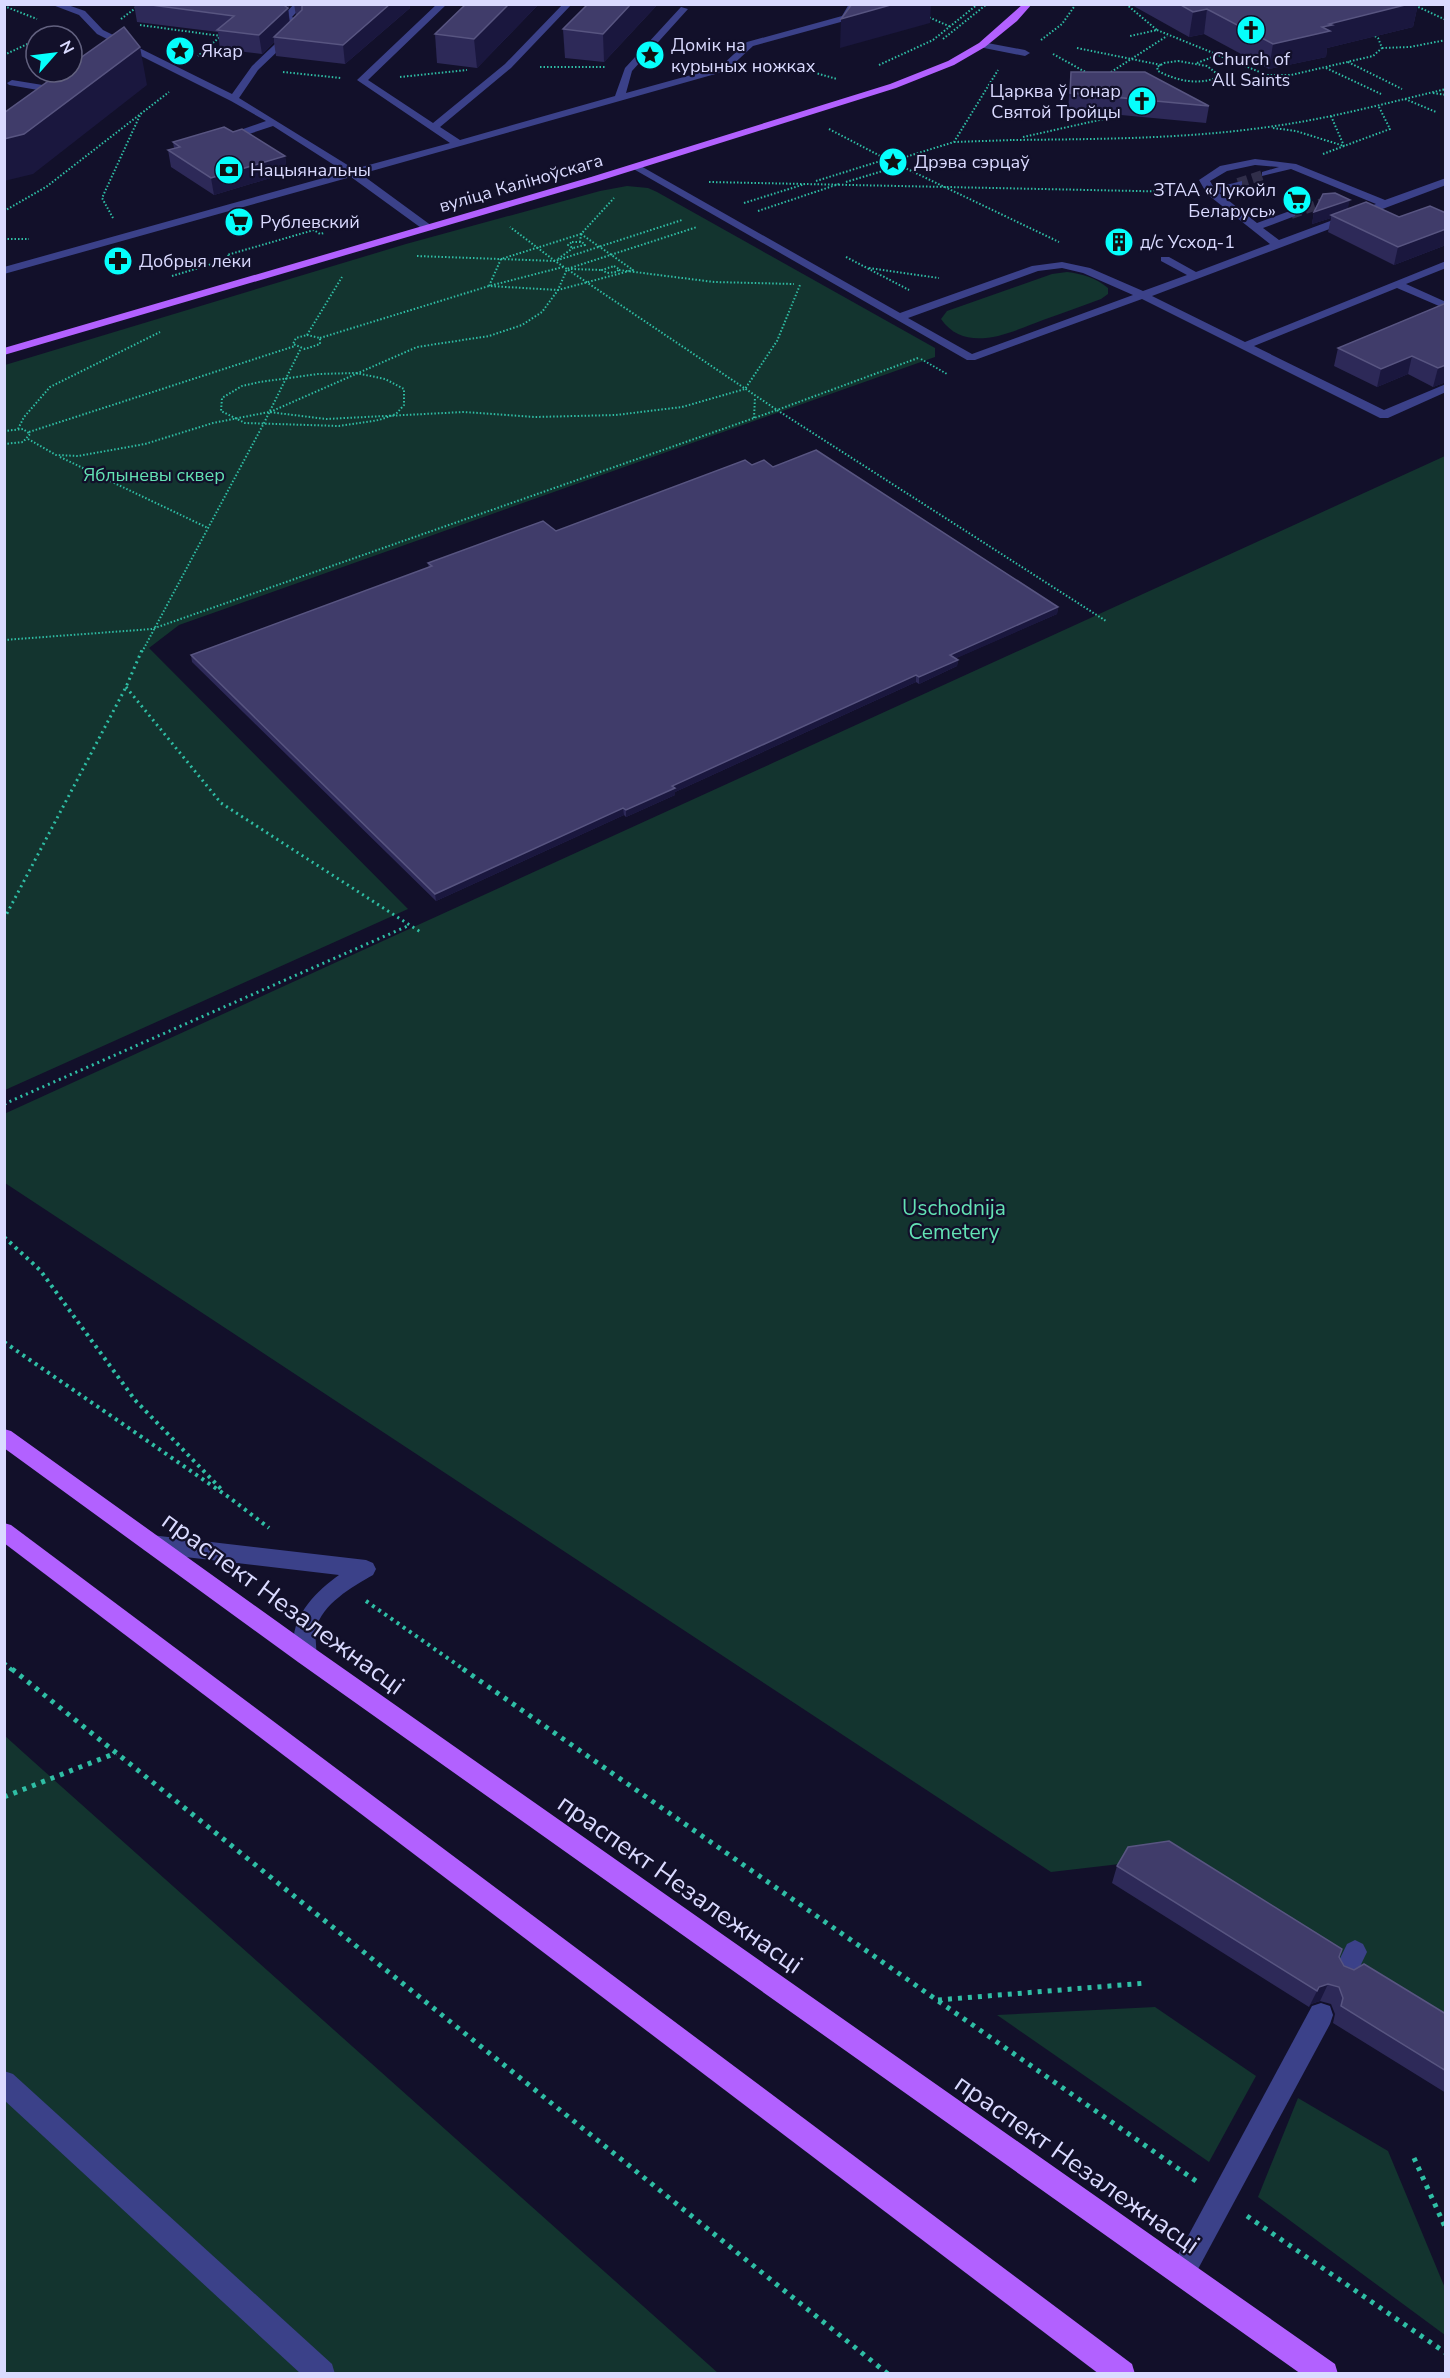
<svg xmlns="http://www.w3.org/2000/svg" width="1450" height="2378" font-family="'Nunito Sans',sans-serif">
<rect width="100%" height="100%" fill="#12102a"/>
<!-- green -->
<g fill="#13342f">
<path d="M627,186L648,188L657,192L935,348V357L179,625L149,648L408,909L5,1090V365L406,244L600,191Z"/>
<path d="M1067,272C1083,274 1096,278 1108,288V294L1101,299C1082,306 1063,313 1043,320C1011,332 966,355 941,319L947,311L1052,274Z"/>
<path d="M1445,456V2036L1163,1859L1051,1872L5,1183L4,1114Z"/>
<path d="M4,1735L25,1754L718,2373H5Z"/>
<path d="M1155,2007L1256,2076L1209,2162L997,2015Z"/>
<path d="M1298,2098L1388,2151L1445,2288V2335L1258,2197Z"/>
</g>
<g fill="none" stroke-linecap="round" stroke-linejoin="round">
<!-- minor-tunnel -->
<g stroke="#302e4a" stroke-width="10" stroke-dasharray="10 5" stroke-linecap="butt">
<path d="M1238,183L1266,174"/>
<path d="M1291,214L1325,202"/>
</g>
<!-- path-far3 -->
<g stroke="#2fbea5" stroke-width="2" stroke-dasharray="1.5 2" stroke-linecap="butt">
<path d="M1126,4L1157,30L1130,36"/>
<path d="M1412,4L1446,20"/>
<path d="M4,6L37,19"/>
<path d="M926,16L951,27"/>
<path d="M121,19L141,4"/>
<path d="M140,25L221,36L198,56"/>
<path d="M1157,30L1267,75H1291L1373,56L1382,48L1378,38L1371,34"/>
<path d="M45,36L61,29"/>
<path d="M943,39L987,4"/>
<path d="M1041,40L1062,24L1076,4"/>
<path d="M1077,48L1161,65"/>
<path d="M1382,48L1410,47L1446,40"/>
<path d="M1053,54L1089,74"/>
<path d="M4,55L36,40"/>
<path d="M1178,61L1207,66L1220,76C1200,86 1177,81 1158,71L1157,67L1164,63Z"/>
<path d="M1348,62L1402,89"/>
<path d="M1197,63L1215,56"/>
<path d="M879,65L933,40L978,4"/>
<path d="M759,66L794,67L837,79"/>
<path d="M540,67H605"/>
<path d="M1326,68L1381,94"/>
<path d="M283,72L341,78"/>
<path d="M1108,74L1167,36"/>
<path d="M400,77L467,70"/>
<path d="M1433,93L1446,95"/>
<path d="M1405,99L1436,112"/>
<path d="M1331,116L1344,146L1390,129L1378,105"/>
<path d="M1273,128L1296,131L1344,146"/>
<path d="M829,129L886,159"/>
<path d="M1023,137L1104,119"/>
<path d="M1013,140C1098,139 1183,139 1268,127C1328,119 1387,103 1446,89"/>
<path d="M954,142L1013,140"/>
<path d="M1323,154L1344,146"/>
<path d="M884,161L883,164L892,167L901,166L1059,242"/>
<path d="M816,181L887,159H899L954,142L998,70"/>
<path d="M709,182L1184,192"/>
<path d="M846,182L893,168"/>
<path d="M744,203L805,184"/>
<path d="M4,211L46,187L169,92"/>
<path d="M758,211L839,184"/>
<path d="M113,218L102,198L141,113"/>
<path d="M581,234L633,270L558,290L489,286L501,259Z"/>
<path d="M4,239H29"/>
<path d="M572,242H582L585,245L573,248L568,245Z"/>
<path d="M580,242L581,234L614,198"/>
<path d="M417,256L555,261L682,220"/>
<path d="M846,257L909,290"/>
<path d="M558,259L573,248"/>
<path d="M614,266L619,269L617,272L607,273L602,270Z"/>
<path d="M869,268L939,278"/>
<path d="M571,269L602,270"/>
<path d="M619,270L714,282L794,284"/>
<path d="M172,276L232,258L227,255L314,230L320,234L324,233"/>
<path d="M307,335L342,277"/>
<path d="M307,335L320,338V344L305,349L293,344L296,338Z"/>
<path d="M320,338L489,286L563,267"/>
<path d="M918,358L777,410L1106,621"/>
<path d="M921,359L947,374"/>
<path d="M356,373L385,379L404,389V405L396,414L379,420L339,426L245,423L221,411L222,398L242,386L260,382L318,374Z"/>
<path d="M270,412L417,347L489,336L522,325L542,312L558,290L567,269L697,227"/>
<path d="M754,418L755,397"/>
<path d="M18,429L24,417L50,387L160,332"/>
<path d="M4,431L23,429L30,434L23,442L4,444"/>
<path d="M29,432L295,346"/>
<path d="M28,439L56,455L78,456L145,444L213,423L269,412L326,419L464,412L535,417L616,415L682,407L745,389L777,341L800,285"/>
<path d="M60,457L208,528"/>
<path d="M4,640L152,629L777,410L555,261L510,227"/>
<path d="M142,652L264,423L301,348"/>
</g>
<!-- path-far2 -->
<g stroke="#2fbea5" stroke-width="3" stroke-dasharray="2 4" stroke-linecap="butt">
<path d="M126,687L221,803L422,933"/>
<path d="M4,919L126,687L142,650"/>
<path d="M4,1104L410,925"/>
</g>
<!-- path-far1 -->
<g stroke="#2fbea5" stroke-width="4" stroke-dasharray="3 4.5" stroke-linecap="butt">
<path d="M4,1104L6,1103"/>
<path d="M4,1237L40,1270L135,1400L223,1491"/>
<path d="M4,1342L230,1498L269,1528"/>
<path d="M366,1601L466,1671"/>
<path d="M4,1663L13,1671"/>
</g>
<!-- path -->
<g stroke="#2fbea5" stroke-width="5" stroke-dasharray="4 6" stroke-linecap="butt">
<path d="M12,1669L888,2374"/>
<path d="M463,1669L1196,2181"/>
<path d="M4,1797L116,1753"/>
<path d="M938,2000L1146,1983"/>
<path d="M1414,2158L1446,2229"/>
<path d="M1247,2216L1446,2353"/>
</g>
<!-- minor -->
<g fill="#3b4189" fill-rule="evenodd">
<path d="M50,4H65L85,11L103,30L232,94L252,66L294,26L283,20V16L294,4H304L292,17L303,23V27L258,70L239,98L354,169L450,143L357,80L437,4H447L368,80L433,123L505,64L563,4H572L511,68L440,127L460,140L615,96L625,68L681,7L688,9L632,71L626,93L720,67L747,42L842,16L849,4H858L848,20L753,46L726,71L361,174L432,226V230H424L351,177L4,274V267L345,172L273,126L231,140H223V136L266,121L231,101L97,34L79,15Z"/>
<path d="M982,42L1025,50L1030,53L1025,56L979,47L977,45Z"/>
<path d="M12,80L61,88L66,91L61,94L9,85L7,83Z"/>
<path d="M1255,159L1296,164L1385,200L1446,178V185L1152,296L1245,342L1446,261V268L1406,284L1446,302V309L1397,288L1254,346L1384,410L1446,384V392L1388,418H1380L1142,299L975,360H967L630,167L639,165L900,313L1032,266L1062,262L1090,268L1143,291L1187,275L1161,261V257H1169L1196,272L1270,244L1207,194L1199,180L1220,166ZM1255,165L1279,167L1262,172V176L1291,169L1376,204L1279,240L1263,228L1295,216V212H1287L1257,223L1219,193L1242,185V181L1214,188L1210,181L1227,171ZM1062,268L1083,273L1133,295L972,354L908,318L1038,271Z"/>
<path d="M151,1535L366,1560L373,1563L376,1569L373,1575C352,1587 322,1604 316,1629C314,1641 319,1651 314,1662L306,1664L298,1662C282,1626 312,1594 339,1575L151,1553L144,1550L141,1544L144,1538Z"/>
<path d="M1355,1940L1363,1944L1367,1952L1353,1981L1345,1985L1337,1981L1333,1973L1347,1944Z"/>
<path d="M1321,2003L1330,2006L1333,2015L1330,2024L1191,2282L1182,2286L1173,2282L1169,2273L1173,2264L1312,2006Z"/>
<path d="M4,2071L13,2074L332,2364L335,2374H301L4,2100Z"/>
</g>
<!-- major -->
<g fill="#b261ff" fill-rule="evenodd">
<path d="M1023,4H1032L1017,21L985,47L954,65L896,88L599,181L4,355V348L591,177L890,84L948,61L979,43Z"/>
<path d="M4,1429L11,1431L314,1648L1335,2364L1338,2374H1301L298,1662L4,1448Z"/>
<path d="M4,1523L11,1525L1132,2364L1135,2374H1099L4,1543Z"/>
</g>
</g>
<!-- wall -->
<g fill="#2d2958">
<path d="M134,4H290L288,8L290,22L296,16L294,4H409L410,8L345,64L276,56L274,42L262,54L220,49L218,32L137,22Z"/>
<path d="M539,4L477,68L437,63L435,34Z"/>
<path d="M658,4L604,62L565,58L563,29Z"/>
<path d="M1130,4H1418L1413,27L1327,48L1326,57L1269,69L1204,34L1189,37Z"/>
<path d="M1071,72L1209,106L1206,123L1068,110Z"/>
<path d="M233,132L285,156L287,173L214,195L171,167L168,150L174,148L173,142Z"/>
<path d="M1348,208L1399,217L1446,213V245L1394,265L1328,232L1331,218L1312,224L1314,212Z"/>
<path d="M1446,303V382L1433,387L1408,374L1377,387L1334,366L1338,348Z"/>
<path d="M752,465L773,467L1058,607L1057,614L956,658L958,660L957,666L919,684L916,682L675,792V795L626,817L624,815L436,901L192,662L191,655L429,568L428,563L556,531Z"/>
<path d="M1117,1866L1339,1957L1344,1966L1446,2014V2093L1333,2023L1335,2014L1331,2004L1320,2001L1311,2004L1309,2007L1112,1883Z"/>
</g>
<!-- shaded-wall -->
<g fill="#1a173e">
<path d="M280,4H290L286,9L288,8L290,27L274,37V42L262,54L259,35Z"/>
<path d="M390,4H409L410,8L345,64L343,45Z"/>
<path d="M509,4H539L477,68L474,39Z"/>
<path d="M631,4H658L604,62L603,34Z"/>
<path d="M894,4H931L930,23L840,48L841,19Z"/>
<path d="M1409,4H1418L1413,27L1327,48L1326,57L1269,69L1273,44L1329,24Z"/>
<path d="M1207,9L1204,34L1189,37L1193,12Z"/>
<path d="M140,47L147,85L33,174L4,181V139Z"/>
<path d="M285,156L287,173L214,195L211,178Z"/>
<path d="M1350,200L1347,212L1331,215V218L1312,224L1314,212Z"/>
<path d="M1446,229V245L1394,265L1398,247Z"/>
<path d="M1412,356L1408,374L1377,387L1381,369Z"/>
<path d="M1446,365V382L1433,387L1438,368Z"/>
<path d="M1058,607L1057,614L950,661V655Z"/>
<path d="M958,660L957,666L919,684V677Z"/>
<path d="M916,675V682L675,792V795L626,817V810L672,786Z"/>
<path d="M623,808L624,815L436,901L435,894Z"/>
<path d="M1328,1984L1320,2001L1311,2004L1309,2007L1319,1987Z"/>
</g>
<!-- building -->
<g fill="#403c6a" stroke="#585581" stroke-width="1.5">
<path d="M144,4H282L288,8L259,35L217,30L234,16Z"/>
<path d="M302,4H390L343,45L274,37L302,10Z"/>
<path d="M466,4H509L474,39L435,34Z"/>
<path d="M588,4H631L603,34L563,29Z"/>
<path d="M852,4H894L841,19Z"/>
<path d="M1179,4H1409L1329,24L1332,25L1322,27L1330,31L1273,44L1207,9L1193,12Z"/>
<path d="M124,27L140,47L24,134L4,139V113L61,72H72V64Z"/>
<path d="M1071,72H1145L1209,106L1070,93Z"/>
<path d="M224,127L233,132L242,129L285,156L211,178L168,150L180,147L173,142Z"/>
<path d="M1335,193L1350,200L1314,212L1323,194Z"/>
<path d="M1366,202L1399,217L1430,206L1446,213V229L1398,247L1331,215Z"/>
<path d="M1446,303V365L1438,368L1412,356L1381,369L1338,348Z"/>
<path d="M816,450L1058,607L950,655L958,660L919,677L916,675L672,786L675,788L626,810L623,808L435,894L191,655L432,566L428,563L543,521L556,531L745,460L752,465L764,460L773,467Z"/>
<path d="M1169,1841L1342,1949L1339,1957L1344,1966L1354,1970L1364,1964L1446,2014V2071L1341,2006L1343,1998L1339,1987L1328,1984L1319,1987L1317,1991L1117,1866L1128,1847Z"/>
</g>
<!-- icons -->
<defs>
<g id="church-disc" transform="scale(1.5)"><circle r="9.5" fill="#06fffc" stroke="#12102a"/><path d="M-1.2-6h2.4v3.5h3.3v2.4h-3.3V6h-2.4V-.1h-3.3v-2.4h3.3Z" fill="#111"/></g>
<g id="sight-disc" transform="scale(1.5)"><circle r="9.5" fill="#06fffc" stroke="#12102a"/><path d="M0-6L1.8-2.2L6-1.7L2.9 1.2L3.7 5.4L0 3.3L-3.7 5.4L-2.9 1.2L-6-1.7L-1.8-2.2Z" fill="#111"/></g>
<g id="bank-disc" transform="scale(1.5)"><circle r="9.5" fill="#06fffc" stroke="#12102a"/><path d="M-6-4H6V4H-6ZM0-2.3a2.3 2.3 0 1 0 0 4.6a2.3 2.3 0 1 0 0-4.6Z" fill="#111"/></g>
<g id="supermarket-disc" transform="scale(1.5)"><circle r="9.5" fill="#06fffc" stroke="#12102a"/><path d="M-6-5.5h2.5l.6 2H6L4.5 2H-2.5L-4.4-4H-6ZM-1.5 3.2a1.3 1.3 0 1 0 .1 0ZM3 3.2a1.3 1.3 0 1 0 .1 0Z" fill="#111"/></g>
<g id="building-disc" transform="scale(1.5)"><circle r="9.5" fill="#06fffc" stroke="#12102a"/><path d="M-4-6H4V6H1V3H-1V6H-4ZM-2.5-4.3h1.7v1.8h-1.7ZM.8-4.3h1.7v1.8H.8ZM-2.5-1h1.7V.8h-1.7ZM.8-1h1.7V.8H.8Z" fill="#111"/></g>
<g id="pharmacy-disc" transform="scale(1.5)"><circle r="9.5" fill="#06fffc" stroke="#12102a"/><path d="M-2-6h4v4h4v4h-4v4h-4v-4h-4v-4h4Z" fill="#111"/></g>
</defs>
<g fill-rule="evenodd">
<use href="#church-disc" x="1251" y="30"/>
<use href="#sight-disc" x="180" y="51"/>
<use href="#sight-disc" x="650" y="55"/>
<use href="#church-disc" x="1142" y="101"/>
<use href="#sight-disc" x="893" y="162"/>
<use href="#bank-disc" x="229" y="170"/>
<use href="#supermarket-disc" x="1297" y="200"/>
<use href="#supermarket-disc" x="239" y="222"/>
<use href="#building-disc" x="1119" y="242"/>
<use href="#pharmacy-disc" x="118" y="261"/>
</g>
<g text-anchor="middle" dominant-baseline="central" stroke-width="4.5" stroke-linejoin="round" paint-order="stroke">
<!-- far-poi labels -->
<g font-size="18" fill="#dadaff" stroke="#12102a" text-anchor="start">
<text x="671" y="45">Домік на<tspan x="671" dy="21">курыных ножках</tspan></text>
<text x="201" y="51">Якар</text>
<text x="1251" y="59" text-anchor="middle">Church of<tspan x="1251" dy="21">All Saints</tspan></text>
<text x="1121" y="91" text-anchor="end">Царква ў гонар<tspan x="1121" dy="21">Святой Тройцы</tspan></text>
<text x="914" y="162">Дрэва сэрцаў</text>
<text x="250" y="170">Нацыянальны</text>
<text x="1276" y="190" text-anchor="end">ЗТАА «Лукойл<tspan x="1276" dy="21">Беларусь»</tspan></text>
<text x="260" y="222">Рублевский</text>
<text x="1140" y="242">д/с Усход-1</text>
<text x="139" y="261">Добрыя леки</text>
</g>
<!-- far-street labels -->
<g font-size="18" fill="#dadaff" stroke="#12102a">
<text transform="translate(521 183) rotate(-16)">вуліца Каліноўскага</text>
</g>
<!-- far-park labels -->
<g font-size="18" fill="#63e2b4" stroke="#12102a">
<text x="154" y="475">Яблыневы сквер</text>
</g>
<!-- park labels -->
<g font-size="21" fill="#63e2b4" stroke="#12102a">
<text x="954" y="1208">Uschodnija<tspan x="954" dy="24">Cemetery</tspan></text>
</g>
<!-- near-street labels -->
<g font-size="26" fill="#dadaff" stroke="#12102a">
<text transform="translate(283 1603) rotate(36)">праспект Незалежнасці</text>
<text transform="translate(680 1884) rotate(35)">праспект Незалежнасці</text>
<text transform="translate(1077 2164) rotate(35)">праспект Незалежнасці</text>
</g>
</g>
<!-- border -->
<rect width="1450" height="2378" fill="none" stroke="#dadaff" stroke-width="12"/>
<!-- north arrow -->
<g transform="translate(54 54) rotate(62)"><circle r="28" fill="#12102a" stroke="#62617f" stroke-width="1.5"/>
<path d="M0-4.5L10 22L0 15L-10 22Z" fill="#06fffc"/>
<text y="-9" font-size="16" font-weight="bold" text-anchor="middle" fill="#dadaff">N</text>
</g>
</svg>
